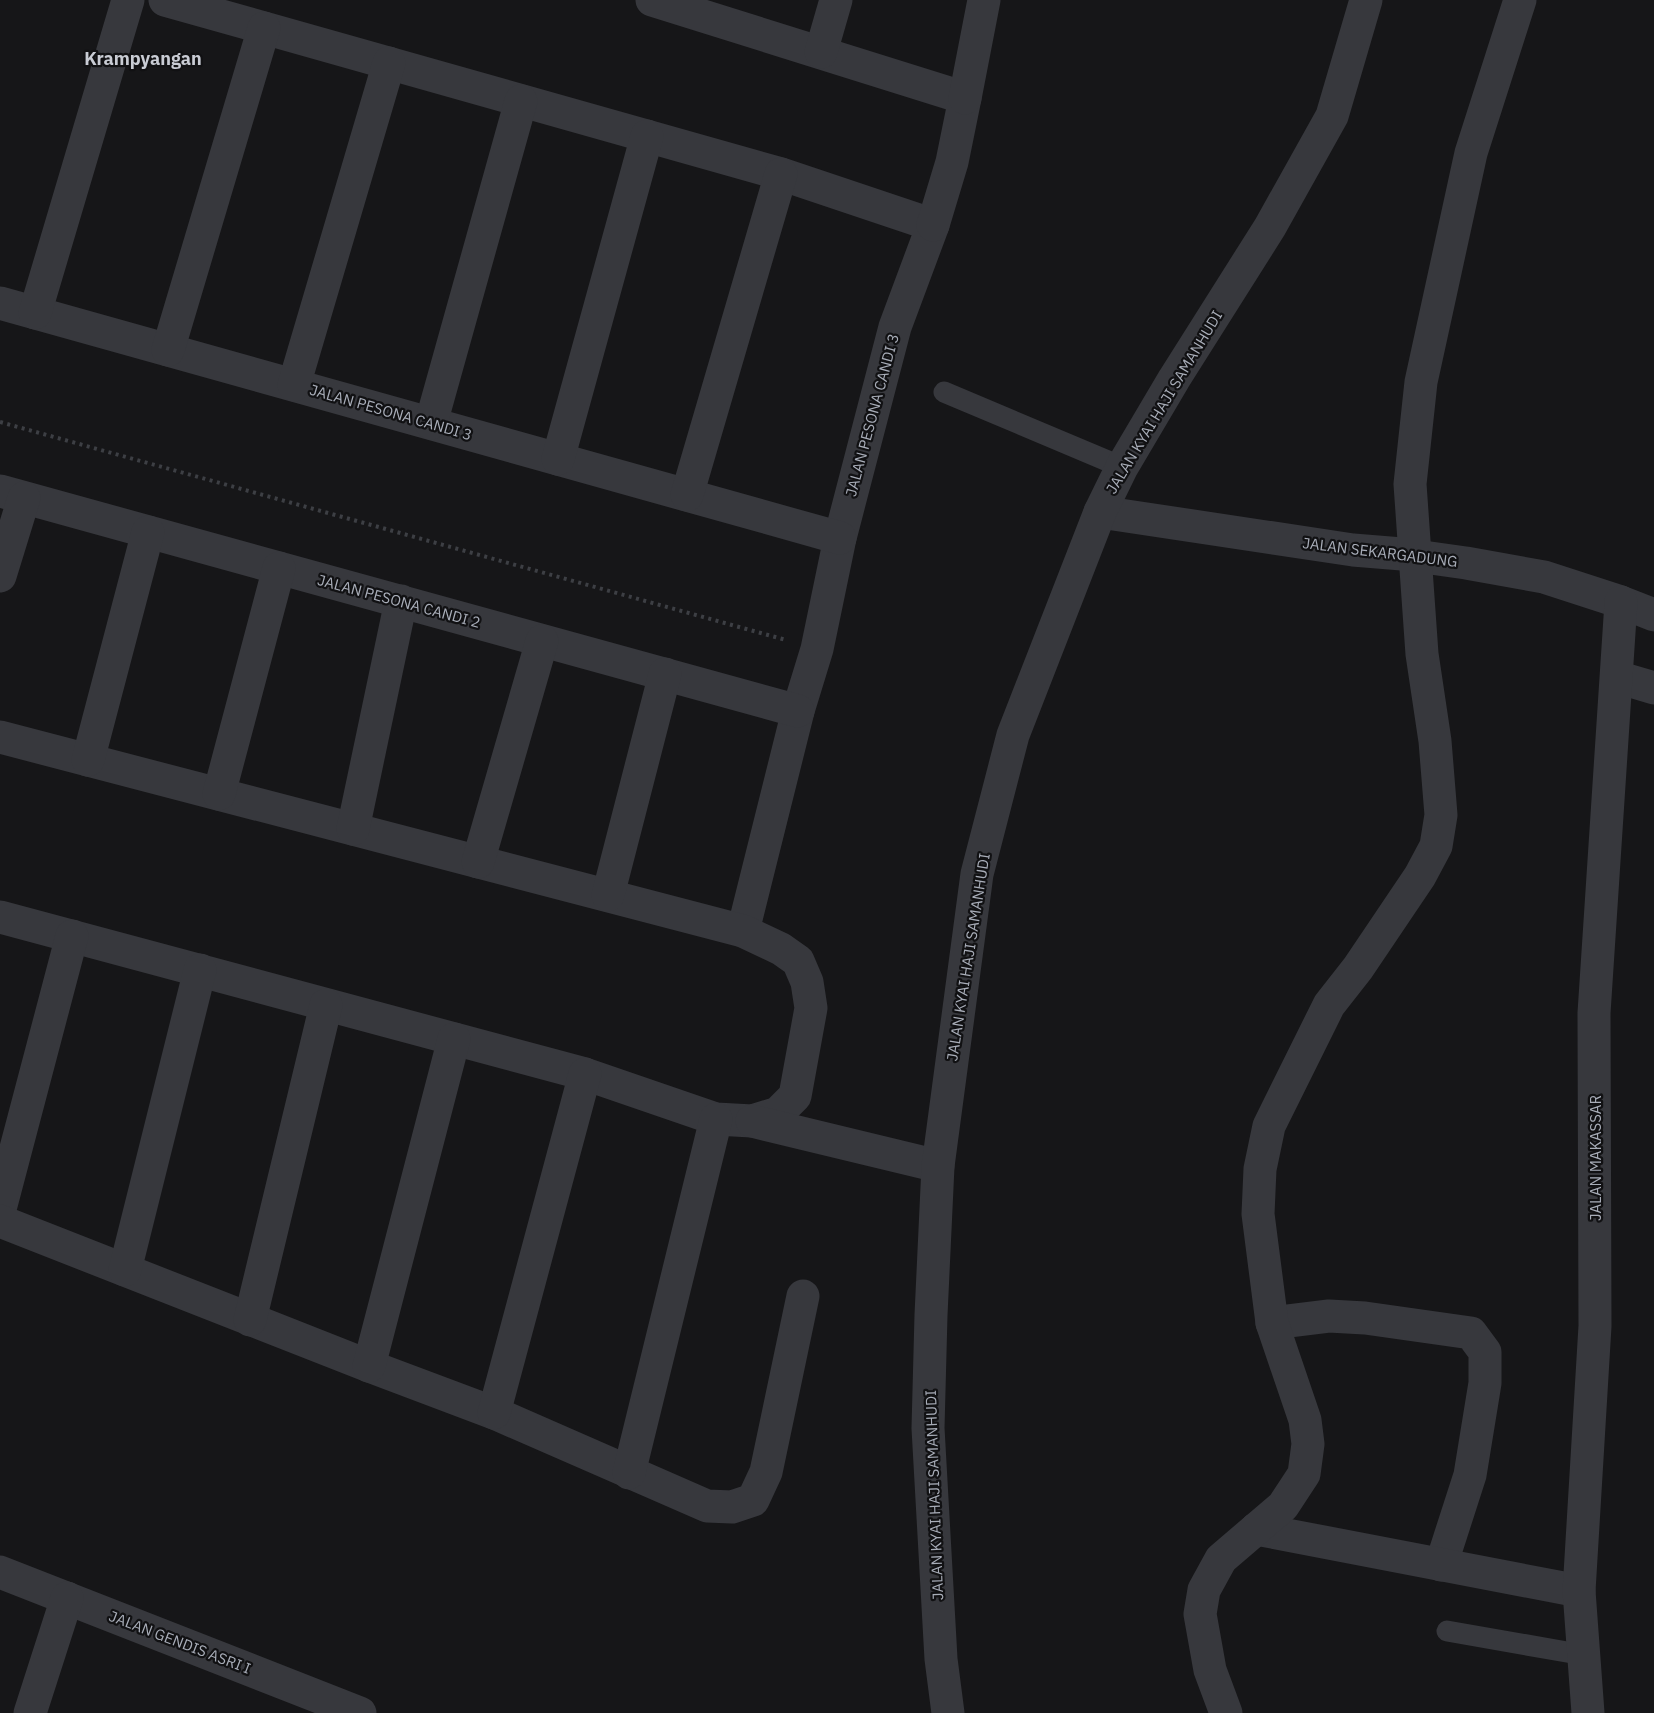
<svg xmlns="http://www.w3.org/2000/svg" width="1654" height="1713" font-family="'IBM Plex Sans',sans-serif">
<rect width="100%" height="100%" fill="#161618"/>
<g fill="none" stroke-linecap="round" stroke-linejoin="round">
<!-- path -->
<path stroke="#3d3f44" stroke-width="4" stroke-dasharray="3 4.5" stroke-linecap="butt" d="M0,422L786,640"/>
<!-- service -->
<g stroke="#37383d" stroke-width="21">
<path d="M944,392L1122,467"/>
<path d="M1447,1631L1584,1655"/>
</g>
<!-- minor -->
<g stroke="#37383d" stroke-width="33">
<path d="M165,0L781,174L933,225L895,327L840,538L817,649L798,711L743,931"/>
<path d="M652,0L965,98L952,162L933,225"/>
<path d="M821,52L836,0"/>
<path d="M965,98L984,0"/>
<path d="M0,303L840,538"/>
<path d="M35,313L128,0"/>
<path d="M168,350L264,28"/>
<path d="M294,385L389,63"/>
<path d="M431,423L521,101"/>
<path d="M558,459L647,136"/>
<path d="M0,491L798,711"/>
<path d="M687,495L781,174"/>
<path d="M1100,512L1353,550L1402,554L1466,563L1544,577L1621,602L1654,615"/>
<path d="M0,576L24,498"/>
<path d="M1617,677L1654,688"/>
<path d="M0,737L743,931L781,949L798,961L807,982L811,1008L795,1096L778,1113L752,1121L716,1119L585,1074L0,917"/>
<path d="M88,760L148,532"/>
<path d="M219,794L279,568"/>
<path d="M353,829L401,601"/>
<path d="M478,862L542,641"/>
<path d="M608,895L665,674"/>
<path d="M752,1121L938,1166"/>
<path d="M0,1209L72,936"/>
<path d="M0,1221L369,1366L494,1413L707,1506L732,1507L753,1500L766,1472L803,1296"/>
<path d="M125,1270L200,970"/>
<path d="M250,1320L326,1005"/>
<path d="M1272,1323L1329,1316L1365,1318L1471,1333L1485,1352V1383L1470,1475L1441,1565"/>
<path d="M369,1366L454,1039"/>
<path d="M494,1413L585,1074"/>
<path d="M629,1473L716,1119"/>
<path d="M1256,1529L1579,1591"/>
<path d="M0,1572L360,1713"/>
<path d="M30,1713L67,1598"/>
<path d="M1226,1713L1210,1670L1200,1614L1204,1590L1221,1559L1283,1506L1304,1474L1308,1444L1305,1420L1272,1323L1258,1214L1260,1169L1269,1126L1329,1005L1358,968L1420,876L1436,846L1441,815L1435,741L1422,654L1410,484L1421,382L1471,153L1520,0"/>
<path d="M1588,1713L1579,1591L1595,1326L1594,1013L1621,602"/>
</g>
<!-- tertiary -->
<path stroke="#37383d" stroke-width="33" d="M948,1713L941,1659L928,1428L931,1315L938,1166L977,874L1013,735L1100,512L1122,467L1174,379L1270,227L1332,116L1366,0"/>
</g>
<g text-anchor="middle" dominant-baseline="central" stroke-width="4.5" stroke-linejoin="round" paint-order="stroke">
<!-- street labels -->
<g font-size="15" fill="#a8adb8" stroke="#111113">
<text transform="translate(1164 402) rotate(-59)">JALAN KYAI HAJI SAMANHUDI</text>
<text transform="translate(391 412) rotate(16)">JALAN PESONA CANDI 3</text>
<text transform="translate(872 415) rotate(-75)">JALAN PESONA CANDI 3</text>
<text transform="translate(1380 552) rotate(7)">JALAN SEKARGADUNG</text>
<text transform="translate(399 601) rotate(15)">JALAN PESONA CANDI 2</text>
<text transform="translate(968 957) rotate(-81)">JALAN KYAI HAJI SAMANHUDI</text>
<text transform="translate(1595 1158) rotate(-90)">JALAN MAKASSAR</text>
<text transform="translate(934 1495) rotate(-92)">JALAN KYAI HAJI SAMANHUDI</text>
<text transform="translate(180 1642) rotate(21)">JALAN GENDIS ASRI I</text>
</g>
<!-- quarter labels -->
<g font-size="18" font-weight="bold" fill="#c9ccd4" stroke="#111113">
<text x="143" y="58">Krampyangan</text>
</g>
</g>
</svg>
